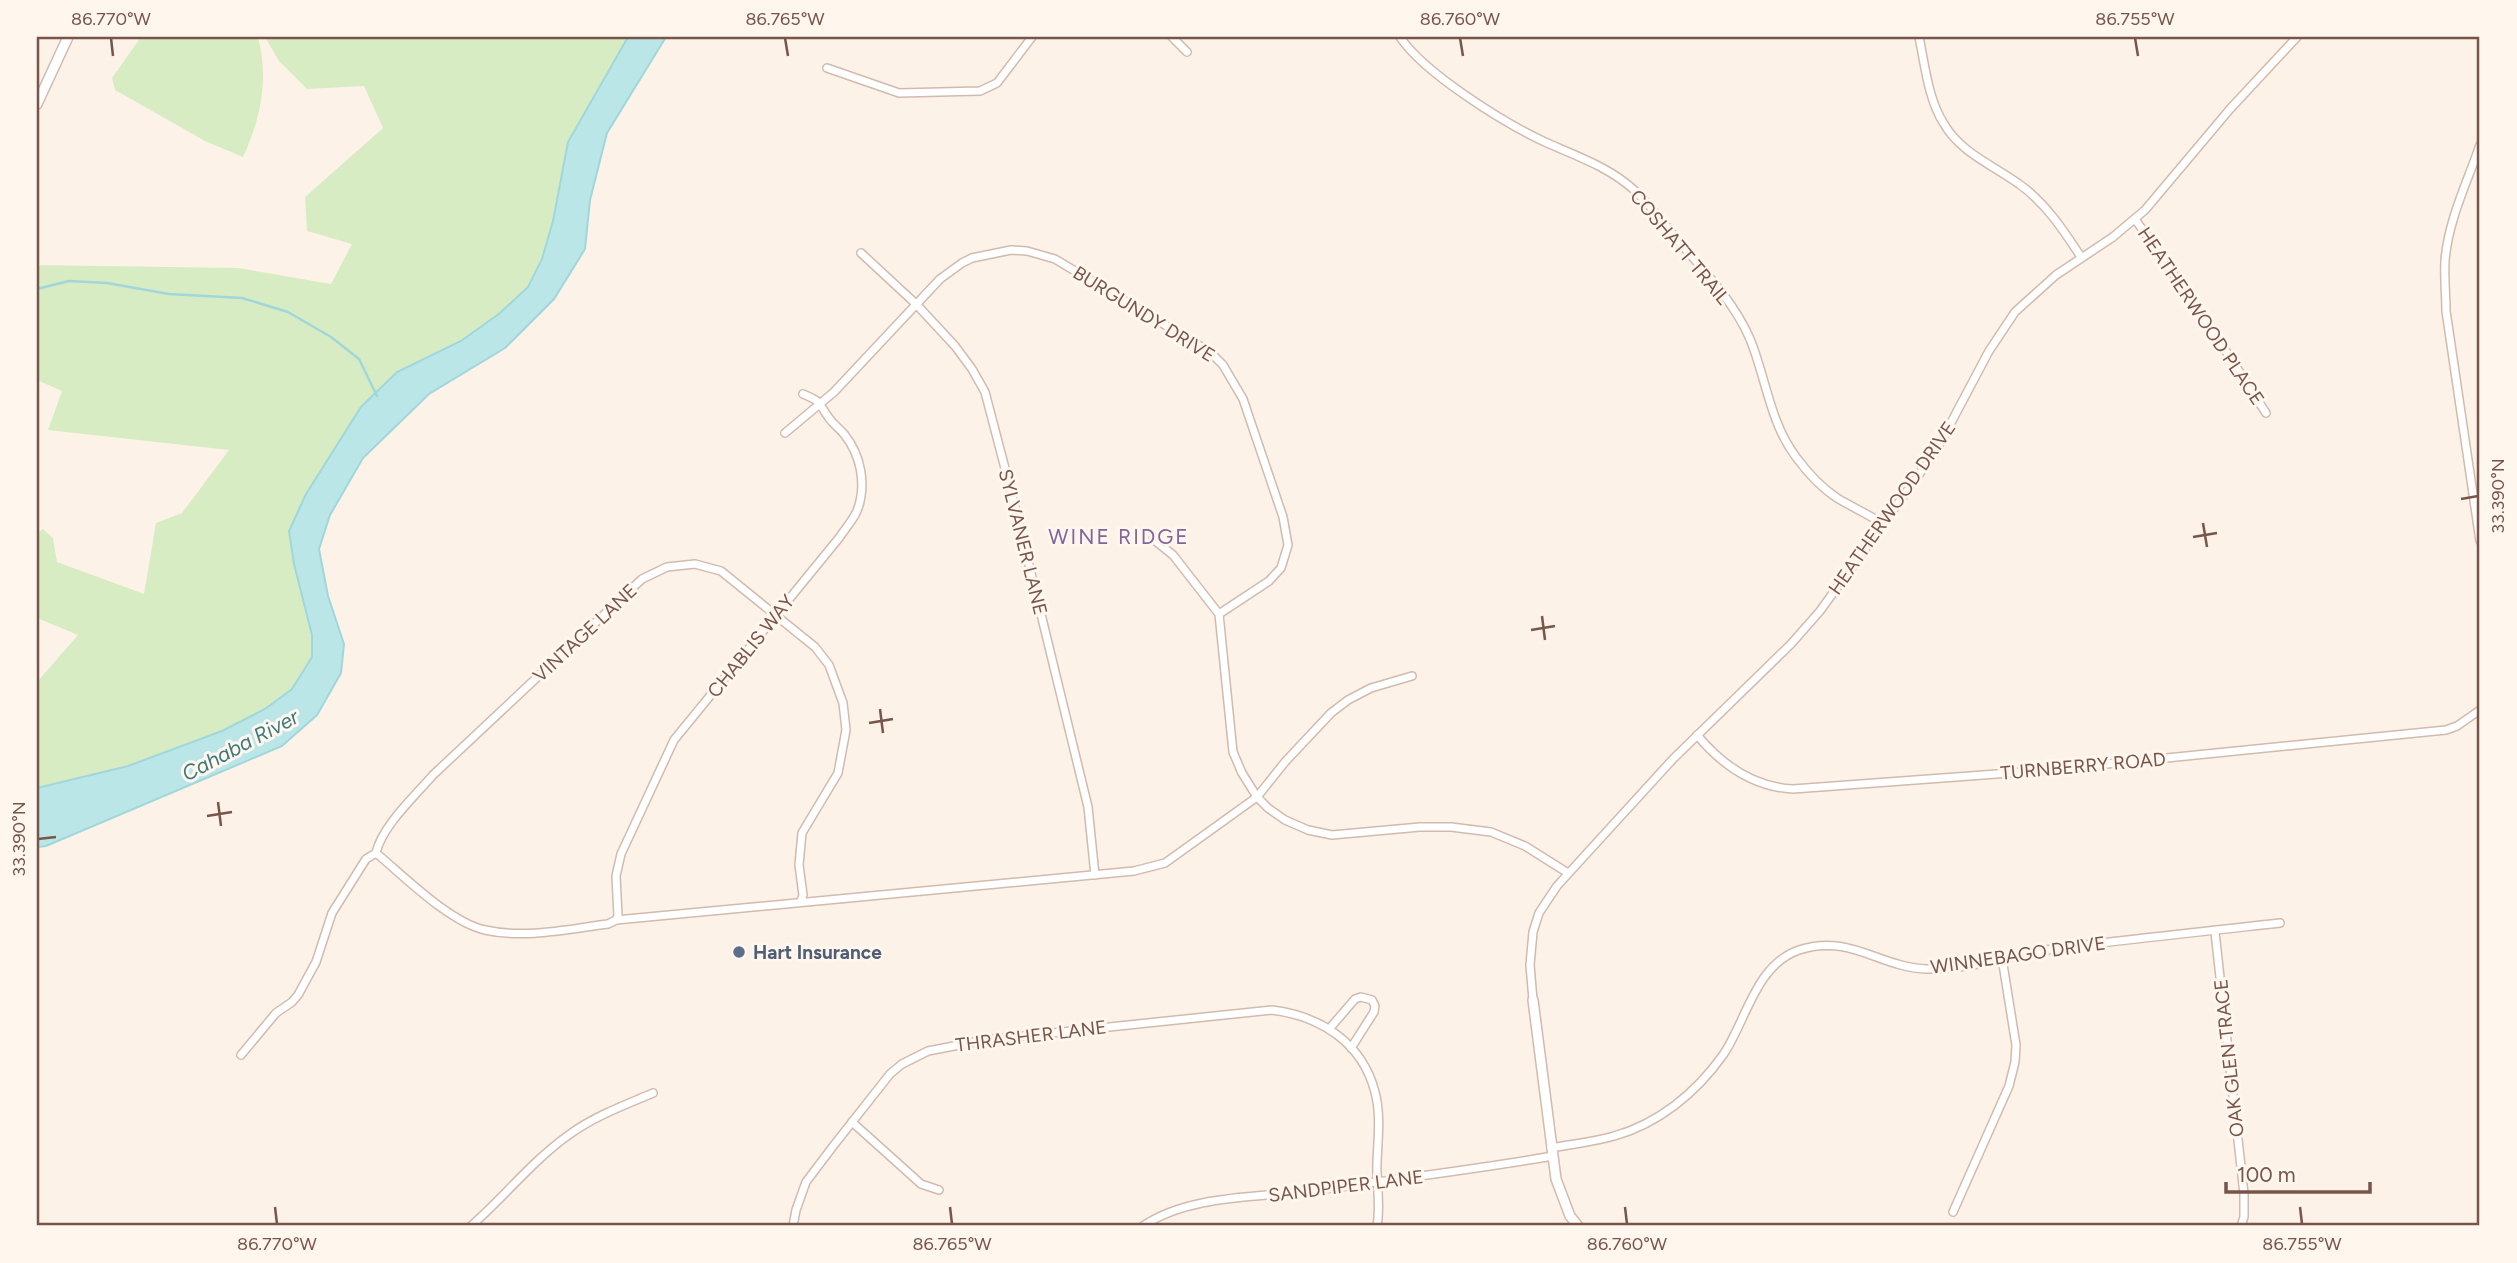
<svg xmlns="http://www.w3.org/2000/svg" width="2517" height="1263" font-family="Figtree,sans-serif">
<rect width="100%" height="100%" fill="#fdf2e7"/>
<!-- green -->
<g fill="#d8ecc4">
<path d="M141,37H258C269,79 261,118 243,157L205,141L115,90L112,78Z"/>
<path d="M265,37H628L568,142L553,221L542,259L528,287L500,313L461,341L397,372L294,564C301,589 319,635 311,659C287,731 104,772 37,788V682L78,635L37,618V533L43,529L53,538L57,562L144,594L156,523L182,513L229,450L48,430L62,391L37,380V265L238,268L331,284L352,244L307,231L305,197L383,128L364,86L307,89L279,61Z"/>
</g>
<!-- water -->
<path fill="#bae6e8" stroke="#a0d7da" stroke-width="2" d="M628,37H666L607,133L590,200L585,249L554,299L505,348L429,394L363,458L330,515L319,549L328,596L344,644L341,673L317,715L282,746L46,846L37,847V788L128,766L222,731L265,709L292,689L312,657V635L294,564L289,531L306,494L361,407L397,372L461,341L500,313L528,287L542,259L553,221L568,142Z"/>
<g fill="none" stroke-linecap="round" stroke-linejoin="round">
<!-- stream -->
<path stroke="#a0d7da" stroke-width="2.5" d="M37,289L69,281L107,283L169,294L242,298L288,312L331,337L359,359L377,396"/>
<!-- minor casing -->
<g stroke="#d2baae" stroke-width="10">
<g id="minor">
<path d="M1172,37L1187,52"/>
<path d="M1400,37C1424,73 1504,123 1545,142C1576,156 1607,166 1633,189C1651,206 1666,226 1682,245C1707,274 1735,304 1750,339C1766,378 1770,423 1796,457C1807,472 1822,488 1837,498C1852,507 1868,514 1883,524"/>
<path d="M1919,37C1925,65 1928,99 1944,124C1961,153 1993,165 2019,184C2045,202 2064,231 2081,257"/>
<path d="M827,68L899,93L980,91L997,83L1032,37"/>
<path d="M2480,145C2467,183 2448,221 2445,261C2444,278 2446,294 2446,311L2480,541"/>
<path d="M2135,219L2211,328L2266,413"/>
<path d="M861,253L916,304L955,346L972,369L985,392L1012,495L1088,807L1095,875"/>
<path d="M785,433L834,392L940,279L962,263L972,258L1011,250L1027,251L1055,259L1210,352L1223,365L1243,399L1283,517L1288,545L1281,568L1269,581L1219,614"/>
<path d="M1153,539L1173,555L1219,614L1233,752L1242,773L1257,797L1268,808L1285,820L1308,830L1332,835L1420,827H1451L1491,832L1525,846L1568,873"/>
<path d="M1697,735C1722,765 1753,787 1793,789L2037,771L2446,730L2457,726L2480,710"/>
<path d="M376,853C404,876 449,922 485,930C525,939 568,929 608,924L616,920L1134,871L1165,863L1257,797L1285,762L1331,713L1348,700L1371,688L1412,676"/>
<path d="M616,920L618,916L616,876L621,854L674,740L839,538C845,529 853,520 857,511C867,485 861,455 844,434C839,428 833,424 829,418C817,402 824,403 803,394"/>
<path d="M2215,932L2244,1194V1217L2241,1226"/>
<path d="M1533,1000L1530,965L1533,932L1539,913L1557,886L1673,759L1791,644L1820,611L1936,451L1989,351L2015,312L2056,275L2113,237L2145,210L2230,109L2297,37"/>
<path d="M1330,1028L1355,999L1361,997L1372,1000L1375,1006L1374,1012L1351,1048"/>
<path d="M241,1055L276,1013L292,1002L298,995L316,962L332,913L366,859L376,853C382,826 415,796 433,775L642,579L667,567L695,564L721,571L815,647L829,665L843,703L846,730L838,773L802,833L799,865L803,895L801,901"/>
<path d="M852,1122L921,1184L939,1190"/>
<path d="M1551,1148C1572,1144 1594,1142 1614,1136C1658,1124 1696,1093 1723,1055C1746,1022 1755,965 1799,950C1849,933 1881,968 1927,969C1971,970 2016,954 2059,948C2132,939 2207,931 2280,923"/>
<path d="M1953,1212L2009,1086L2015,1062L2016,1045L2002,958"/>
<path d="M471,1226C505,1196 533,1160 570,1134C595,1116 625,1105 653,1093"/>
<path d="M793,1226L796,1210L806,1182L834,1145L890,1074L902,1064L928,1051L985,1040L1272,1010C1320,1016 1362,1042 1375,1092C1381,1115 1378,1138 1377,1162C1376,1183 1381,1204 1377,1226"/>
<path d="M1143,1226C1189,1195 1255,1198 1309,1191C1390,1180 1472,1170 1553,1156"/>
</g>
</g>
<!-- tertiary casing -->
<g stroke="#d2baae" stroke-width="12">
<g id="tertiary">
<path d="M37,104L68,37"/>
<path d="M1533,1000L1556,1179L1570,1216L1578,1226"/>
</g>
</g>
<!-- minor -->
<use href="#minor" stroke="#fff" stroke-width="7"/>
<!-- tertiary -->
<use href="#tertiary" stroke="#fff" stroke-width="9"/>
</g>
<!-- ticks -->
<path fill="none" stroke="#78554a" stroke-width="2.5" d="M111,38L113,56M785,38L788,56M1460,38L1463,56M2135,38L2138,56M2461,499L2478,496M2203,523L2207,547M2193,537L2217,533M1542,616L1545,640M1531,630L1555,626M880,709L883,733M869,723L893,719M218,802L221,826M207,816L232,812M38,839L56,837M275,1207L277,1224M950,1207L952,1224M1625,1207L1627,1224M2300,1207L2302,1224"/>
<!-- markers -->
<circle fill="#5c6f8a" stroke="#fff6ee" stroke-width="2.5" cx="739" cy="952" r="7"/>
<g text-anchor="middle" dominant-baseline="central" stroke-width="6" stroke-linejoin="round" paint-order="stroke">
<!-- street labels -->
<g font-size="19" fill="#78554a" stroke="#fff6ee">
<text transform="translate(1680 247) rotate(50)">COSHATT TRAIL</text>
<text transform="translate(1144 314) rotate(32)">BURGUNDY DRIVE</text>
<text transform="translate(2201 316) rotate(56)">HEATHERWOOD PLACE</text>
<text transform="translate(1892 508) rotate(-55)">HEATHERWOOD DRIVE</text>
<text transform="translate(1023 542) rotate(76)">SYLVANER LANE</text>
<text transform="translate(585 633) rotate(-43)">VINTAGE LANE</text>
<text transform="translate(751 646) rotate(-51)">CHABLIS WAY</text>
<text transform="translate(2083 766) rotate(-5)">TURNBERRY ROAD</text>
<text transform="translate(2018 955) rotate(-8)">WINNEBAGO DRIVE</text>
<text transform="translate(1031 1036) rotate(-7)">THRASHER LANE</text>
<text transform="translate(2229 1058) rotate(-96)">OAK GLEN TRACE</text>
<text transform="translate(1346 1186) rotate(-7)">SANDPIPER LANE</text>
</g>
<!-- service labels -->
<g font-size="19" font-weight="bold" fill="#4e5e75" stroke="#fff6ee" text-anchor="start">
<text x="753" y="952">Hart Insurance</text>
</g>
<!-- neighbourhood labels -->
<g font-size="21" letter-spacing="2" fill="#83659b" stroke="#fff6ee">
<text x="1119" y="536">WINE RIDGE</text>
</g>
<!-- water labels -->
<g font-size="21" font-style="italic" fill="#3c7a7d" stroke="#fff6ee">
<text transform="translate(240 745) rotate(-28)">Cahaba River</text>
</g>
</g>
<!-- border -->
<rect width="2517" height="1263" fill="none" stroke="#fff6ee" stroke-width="77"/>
<!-- scale -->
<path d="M2226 1182v10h144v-10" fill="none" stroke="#78554a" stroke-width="3.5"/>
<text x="2237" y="1182" font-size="21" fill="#78554a" stroke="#fff6ee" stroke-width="5" paint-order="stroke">100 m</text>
<rect x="38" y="38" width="2440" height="1186" fill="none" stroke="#78554a" stroke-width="2.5"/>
<g font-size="18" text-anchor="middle" fill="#78554a">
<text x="111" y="25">86.770°W</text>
<text x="785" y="25">86.765°W</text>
<text x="1460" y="25">86.760°W</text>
<text x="2135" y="25">86.755°W</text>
<text transform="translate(2498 496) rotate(-90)" y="6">33.390°N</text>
<text transform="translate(19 839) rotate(-90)" y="6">33.390°N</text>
<text x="277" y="1250">86.770°W</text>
<text x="952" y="1250">86.765°W</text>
<text x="1627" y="1250">86.760°W</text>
<text x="2302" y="1250">86.755°W</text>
</g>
</svg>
